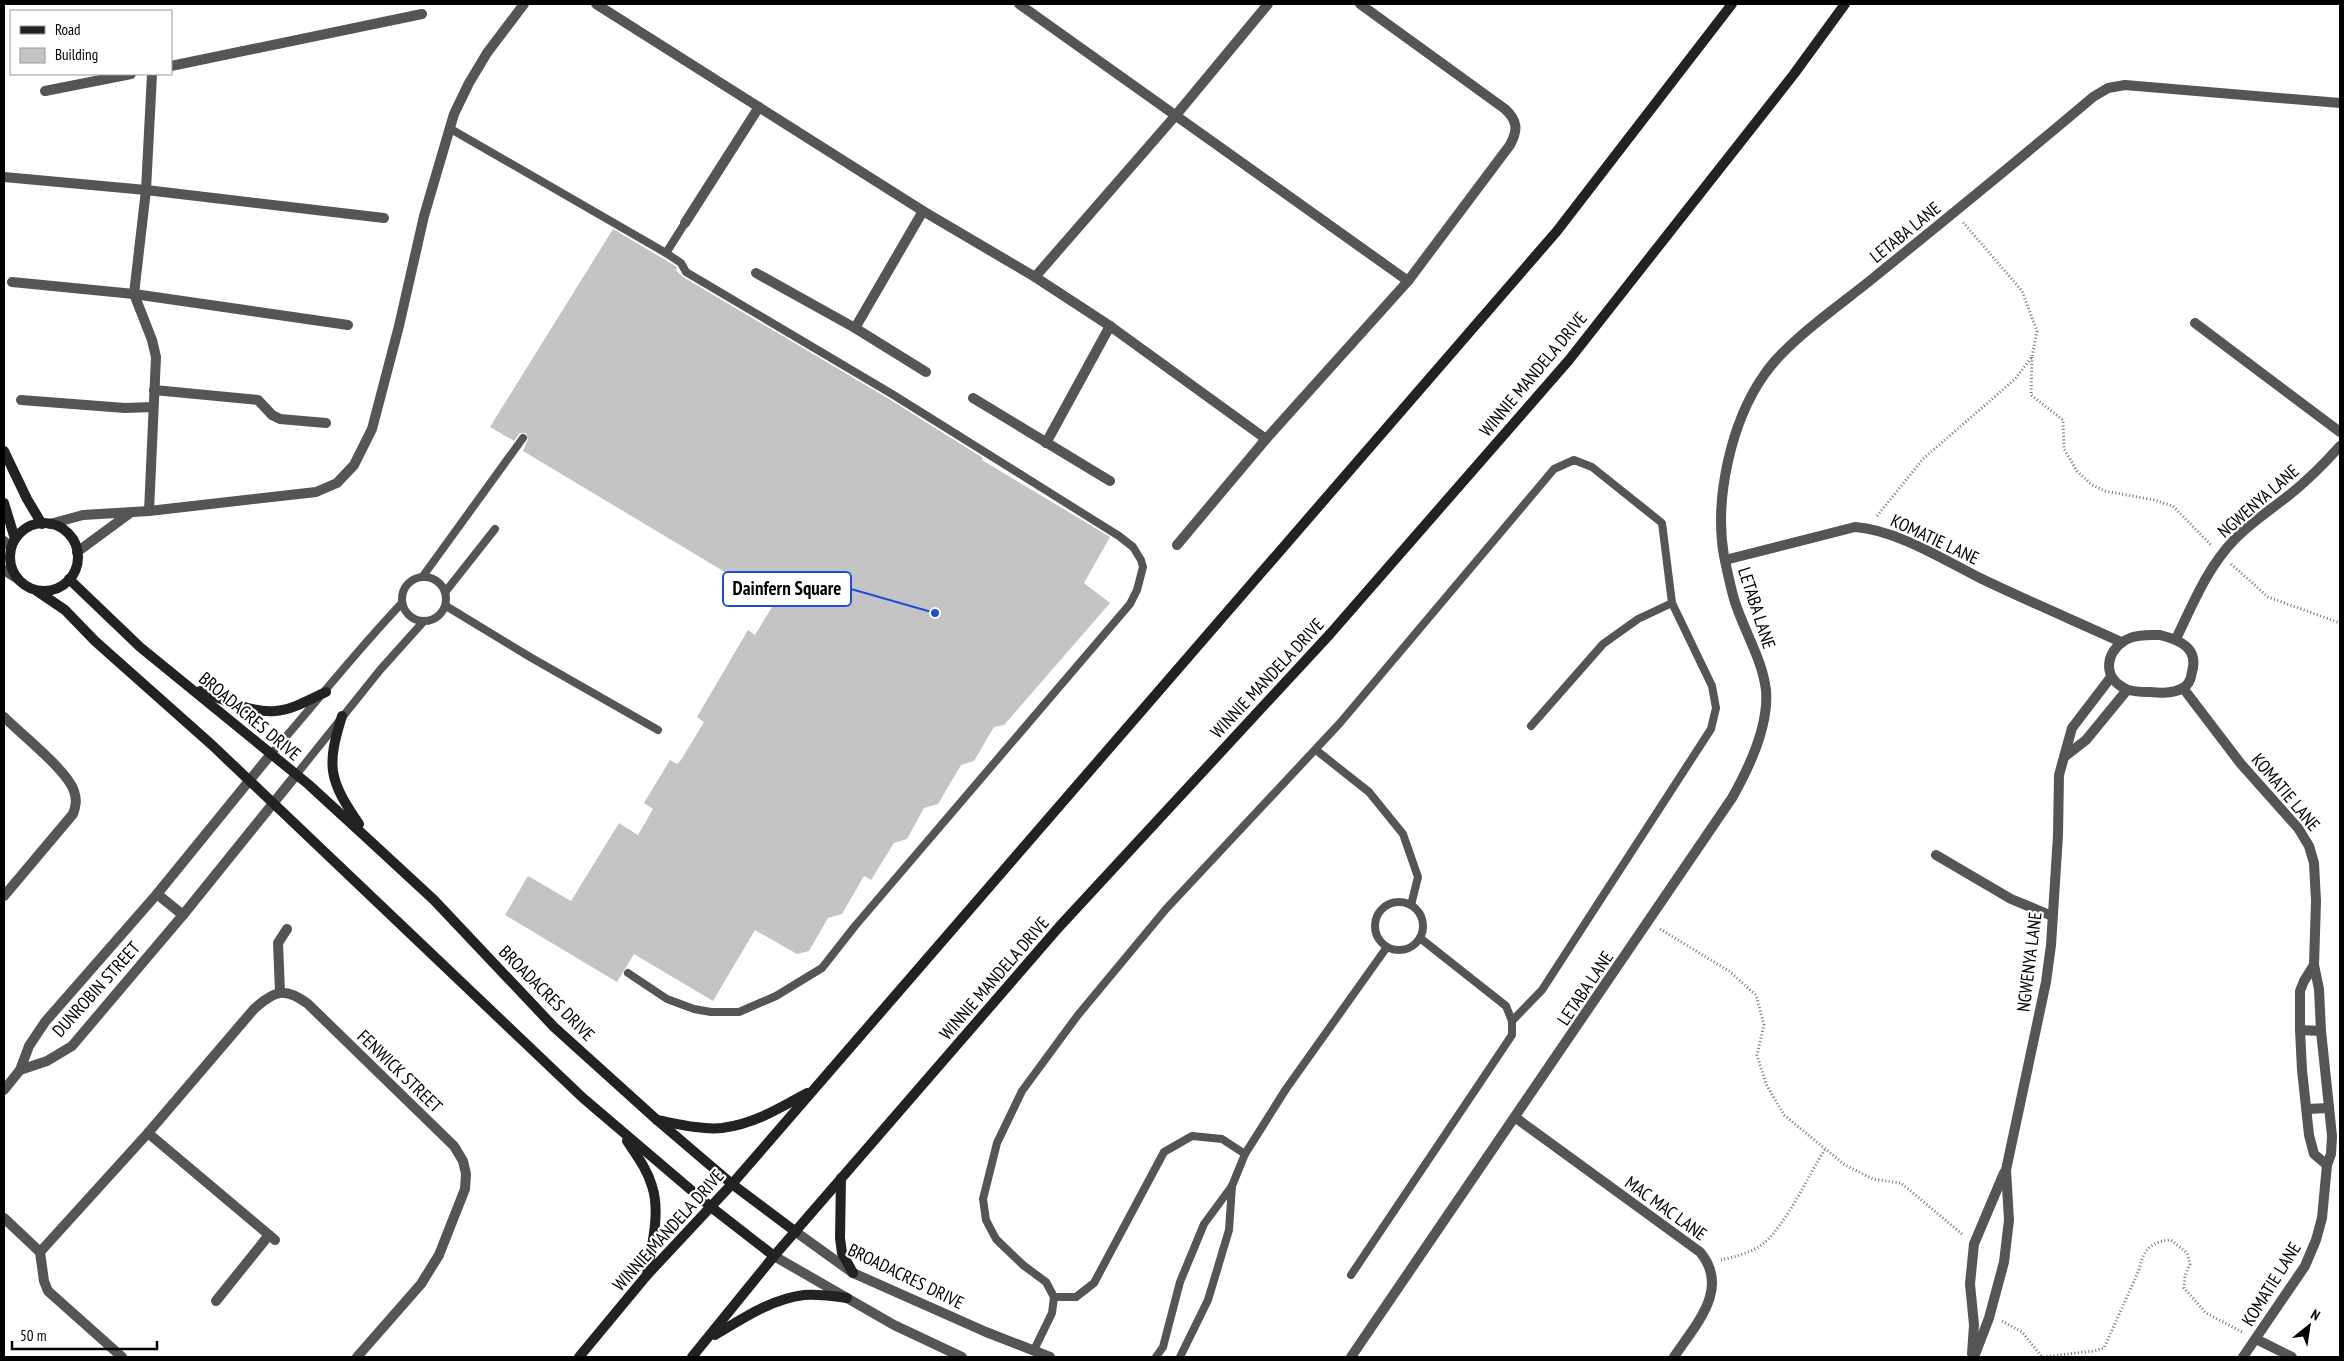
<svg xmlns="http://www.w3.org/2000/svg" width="2344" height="1361" font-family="'PT Sans Narrow',sans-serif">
<rect width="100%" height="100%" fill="#fff"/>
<!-- building -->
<path fill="#c4c4c4" d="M613,229L677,267L676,270L683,277L889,399L983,458L982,460L1110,537L1084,583L1110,603L1004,725L994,727L974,761L961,765L938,804L924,808L907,839L894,843L871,880L864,876L842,914L828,918L809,951L797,954L755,930L713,1001L634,954L617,982L505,915L528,876L571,901L619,823L638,835L653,809L644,803L670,760L677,764L681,760L704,722L697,717L748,630L755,635L775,602L523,451L528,439L526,433H520L514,441L490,427Z"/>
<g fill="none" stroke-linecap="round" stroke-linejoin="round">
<!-- path -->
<g stroke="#777" stroke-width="3" stroke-dasharray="1 2.5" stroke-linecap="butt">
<path d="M2032,357L2031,395L2063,420L2064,449L2077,471L2092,485L2105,491L2154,500L2173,506L2212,546"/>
<path d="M1877,516L1923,459L2015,379L2032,357L2037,331L2022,291L1962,221"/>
<path d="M2231,564L2268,597L2340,623"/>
<path d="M1660,929L1729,971L1756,995L1764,1025L1757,1055L1766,1084L1784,1115L1845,1165L1873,1179L1901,1183L1962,1234"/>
<path d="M1721,1260C1734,1257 1754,1252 1764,1243C1785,1226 1810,1173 1825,1149"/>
<path d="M2002,1321L2022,1332L2042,1357L2094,1351L2104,1348L2139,1270C2143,1250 2151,1241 2171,1240L2187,1253L2190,1264L2185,1276L2184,1288L2206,1313L2244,1333"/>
</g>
<!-- lane -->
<g stroke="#555" stroke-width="8">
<path d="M449,128L666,253L681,263L686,272L892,394L1119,536L1133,547L1141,560L1143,567L1137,590L1130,604L855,926L822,968L776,996L739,1012H711L694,1009L667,999L628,973"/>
<path d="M666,253L685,223"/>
<path d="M423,576L523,438"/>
<circle cx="424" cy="599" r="22"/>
<path d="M446,591L495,529"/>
<path d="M446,606L530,657L658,730"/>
<path d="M1531,726L1603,644L1638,619L1672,603"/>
<path d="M1316,750L1369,792L1403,834L1418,877L1411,905"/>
<path d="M271,754C315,704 356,651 402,603"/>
<path d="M296,775L380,670L424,621"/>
<circle cx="1399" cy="926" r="24"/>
<path d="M1351,1275L1512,1035V1021L1506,1006L1420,938"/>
<path d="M1054,1297H1076L1094,1283L1164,1152L1192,1136L1222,1139L1245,1154"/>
<path d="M1034,1350L1052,1313L1054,1297L1046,1282L1023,1265L996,1239L986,1220L983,1199L997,1143L1022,1091L1078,1015L1166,909L1340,723L1554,469L1574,460L1592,467L1662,523L1672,603L1712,686L1716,708L1711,729L1542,990L1512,1021"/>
<path d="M1156,1357L1163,1347L1180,1282L1204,1224L1232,1186L1245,1154L1286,1089L1387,947"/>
<path d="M1180,1357L1208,1300L1229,1230L1232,1186"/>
</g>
<!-- street -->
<g stroke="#555" stroke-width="10">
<path d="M596,4L923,211L1035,277L1110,326L1266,439L1408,281L1510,145C1518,130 1518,121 1505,109L1360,4"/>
<path d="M1019,4L1408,281"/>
<path d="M171,66L422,14"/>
<path d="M45,91L131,74"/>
<path d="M4,177L146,190L384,218"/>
<path d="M685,223L759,107"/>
<path d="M756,273L855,328L926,372"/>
<path d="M1035,277L1176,115L1268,4"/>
<path d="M12,282L134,294L348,325"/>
<path d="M2195,323L2340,432"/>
<path d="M855,328L923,211"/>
<path d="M154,390L258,400L272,415L280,419L326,423"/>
<path d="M973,398L1110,481"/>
<path d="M21,400L125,408L153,407"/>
<path d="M1046,443L1110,326"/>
<path d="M149,511L156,357L152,340L134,294L146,190L152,74"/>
<path d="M50,524L83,515L149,511L316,492L337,483L354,465L372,429L399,326L424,216L454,114L469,83L487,53L524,4"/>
<path d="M4,541L11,547"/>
<path d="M1177,545L1266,439"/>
<path d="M77,552L130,513"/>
<path d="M1725,560L1855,527C1897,530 1944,560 1982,579C2028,601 2075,621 2121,642"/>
<path d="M4,570L18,579"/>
<path d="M2160,635C2180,640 2199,648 2192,672C2191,679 2189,685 2183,688C2172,694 2161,693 2149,692C2141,692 2133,692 2126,689C2100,677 2106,648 2130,638C2139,634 2151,635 2160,635Z"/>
<path d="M2176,639C2193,604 2207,568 2234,540C2250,523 2269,511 2288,496C2307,481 2324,464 2340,446"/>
<path d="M2183,688L2241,764L2298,828L2309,846L2314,863L2316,901L2314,965L2319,989L2321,1031L2332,1136L2331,1154L2327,1165L2322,1218L2316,1240L2305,1266L2243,1357"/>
<path d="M4,717C21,734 67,770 74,791C77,800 76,806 73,814L4,896"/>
<path d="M2064,757L2086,740L2127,690"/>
<path d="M1936,855L2011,899L2052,916"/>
<path d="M157,894L183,915"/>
<path d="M2314,965L2304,981L2300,991V1030L2302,1070L2309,1135L2314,1154L2327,1165"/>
<path d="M280,992L278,943L287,929"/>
<path d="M2300,1030L2321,1031"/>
<path d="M20,1070L47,1061L72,1046L183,915L296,775"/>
<path d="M4,1090L20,1070L29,1046L45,1022L157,894L271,754"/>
<path d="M2307,1109L2329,1108"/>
<path d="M1516,1118L1700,1252C1731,1289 1695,1325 1674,1357"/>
<path d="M148,1133L275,1240"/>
<path d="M4,1218L40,1252L44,1281L48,1291L122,1357"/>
<path d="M796,1232L853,1273L986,1332L1050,1357"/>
<path d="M40,1252L148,1133L254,1009C275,990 285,987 308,1004L454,1146L463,1161L466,1174L465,1189L439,1255L421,1284L357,1357"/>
<path d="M774,1256L894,1325L962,1357"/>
<path d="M216,1301L269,1235"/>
<path d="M2256,1339L2292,1357"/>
<path d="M1972,1354L1974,1325L1970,1284L1974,1244L2004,1173"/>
<path d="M1351,1357L1732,798C1749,768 1769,725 1766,690C1762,658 1743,629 1734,599C1730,585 1727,570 1724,556C1714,499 1731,422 1764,375C1787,341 1839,306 1872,279C1946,219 2020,159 2093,97L2108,88L2125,85L2340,103"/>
<path d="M1974,1357L1989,1318L2004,1262L2009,1220L2006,1170L2046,982L2051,945L2058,835L2059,775L2072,728L2111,677"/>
</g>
<!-- secondary -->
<g stroke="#222" stroke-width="10">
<path d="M4,451L27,499L42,524"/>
<path d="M4,503L15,539"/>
<circle cx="44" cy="557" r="34"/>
<path d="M69,579L140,647L308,784L368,839L434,900L554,1027L657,1120L732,1184L796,1232"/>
<path d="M37,591L65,610L95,641L212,745L583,1098L711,1207L774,1256"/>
<path d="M200,691C223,699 250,713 275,711C293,710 310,699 326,692"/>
<path d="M342,716C326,767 329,780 359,824"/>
<path d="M657,1120C678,1124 702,1130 722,1128C754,1124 780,1108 807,1093"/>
<path d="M627,1141C637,1156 647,1169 652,1186C661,1213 651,1248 647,1275"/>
<path d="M841,1178L840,1238L842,1253L853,1273"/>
<path d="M715,1335C742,1319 771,1299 804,1295C818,1294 833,1296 847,1298"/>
<path d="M579,1357L647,1275L732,1184L1557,231L1732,4"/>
<path d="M692,1357L774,1256L1059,927L1330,634L1569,360L1794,74L1845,4"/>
</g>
</g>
<g text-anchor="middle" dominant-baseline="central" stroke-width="4.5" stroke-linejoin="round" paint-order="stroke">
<!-- street labels -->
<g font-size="18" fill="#000" stroke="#fff">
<text transform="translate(1905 232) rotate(-39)">LETABA LANE</text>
<text transform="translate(1533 374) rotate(-50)">WINNIE MANDELA DRIVE</text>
<text transform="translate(2258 501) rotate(-41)">NGWENYA LANE</text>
<text transform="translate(1935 539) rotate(25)">KOMATIE LANE</text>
<text transform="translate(1757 608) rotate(72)">LETABA LANE</text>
<text transform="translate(1267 678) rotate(-47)">WINNIE MANDELA DRIVE</text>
<text transform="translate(250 716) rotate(40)">BROADACRES DRIVE</text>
<text transform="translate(2286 792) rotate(50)">KOMATIE LANE</text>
<text transform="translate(2029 962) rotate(-83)">NGWENYA LANE</text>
<text transform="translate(994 978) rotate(-49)">WINNIE MANDELA DRIVE</text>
<text transform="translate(1585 988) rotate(-56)">LETABA LANE</text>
<text transform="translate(96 989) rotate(-48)">DUNROBIN STREET</text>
<text transform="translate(547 993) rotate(45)">BROADACRES DRIVE</text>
<text transform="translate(400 1071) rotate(44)">FENWICK STREET</text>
<text transform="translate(1666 1208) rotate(36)">MAC MAC LANE</text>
<text transform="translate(668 1230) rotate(-48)">WINNIE MANDELA DRIVE</text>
<text transform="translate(906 1276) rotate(26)">BROADACRES DRIVE</text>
<text transform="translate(2271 1284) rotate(-58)">KOMATIE LANE</text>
</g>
</g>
<!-- callouts -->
<path fill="none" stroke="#1d4ed8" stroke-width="2" d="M935 613L851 589"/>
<circle fill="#1d4ed8" stroke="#fff" stroke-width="2" cx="935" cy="613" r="5"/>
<rect fill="#fff" stroke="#1d4ed8" stroke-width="2" x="723" y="572" width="128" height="34" rx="5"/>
<g font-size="19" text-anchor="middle" font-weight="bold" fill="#000">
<text x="787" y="595">Dainfern Square</text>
</g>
<!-- border -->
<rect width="2344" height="1361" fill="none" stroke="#000000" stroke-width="10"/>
<!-- legend -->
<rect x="10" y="10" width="162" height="65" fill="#ffffff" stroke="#999999"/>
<rect x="20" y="26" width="25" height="8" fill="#222222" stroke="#999999"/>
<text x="55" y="35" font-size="15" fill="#000000">Road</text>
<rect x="20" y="48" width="25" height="15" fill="#c4c4c4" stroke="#999999"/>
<text x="55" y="60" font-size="15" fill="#000000">Building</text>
<!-- north arrow -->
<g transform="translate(2309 1326) rotate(30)" stroke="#ffffff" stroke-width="4" paint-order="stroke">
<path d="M0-4L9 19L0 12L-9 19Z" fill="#000000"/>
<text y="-8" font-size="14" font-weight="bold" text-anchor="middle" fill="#000000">N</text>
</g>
<!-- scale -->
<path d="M12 1341v8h145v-8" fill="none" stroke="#000000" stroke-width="2.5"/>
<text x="20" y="1341" font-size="15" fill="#000000" stroke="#ffffff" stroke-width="4" paint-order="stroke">50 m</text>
</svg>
